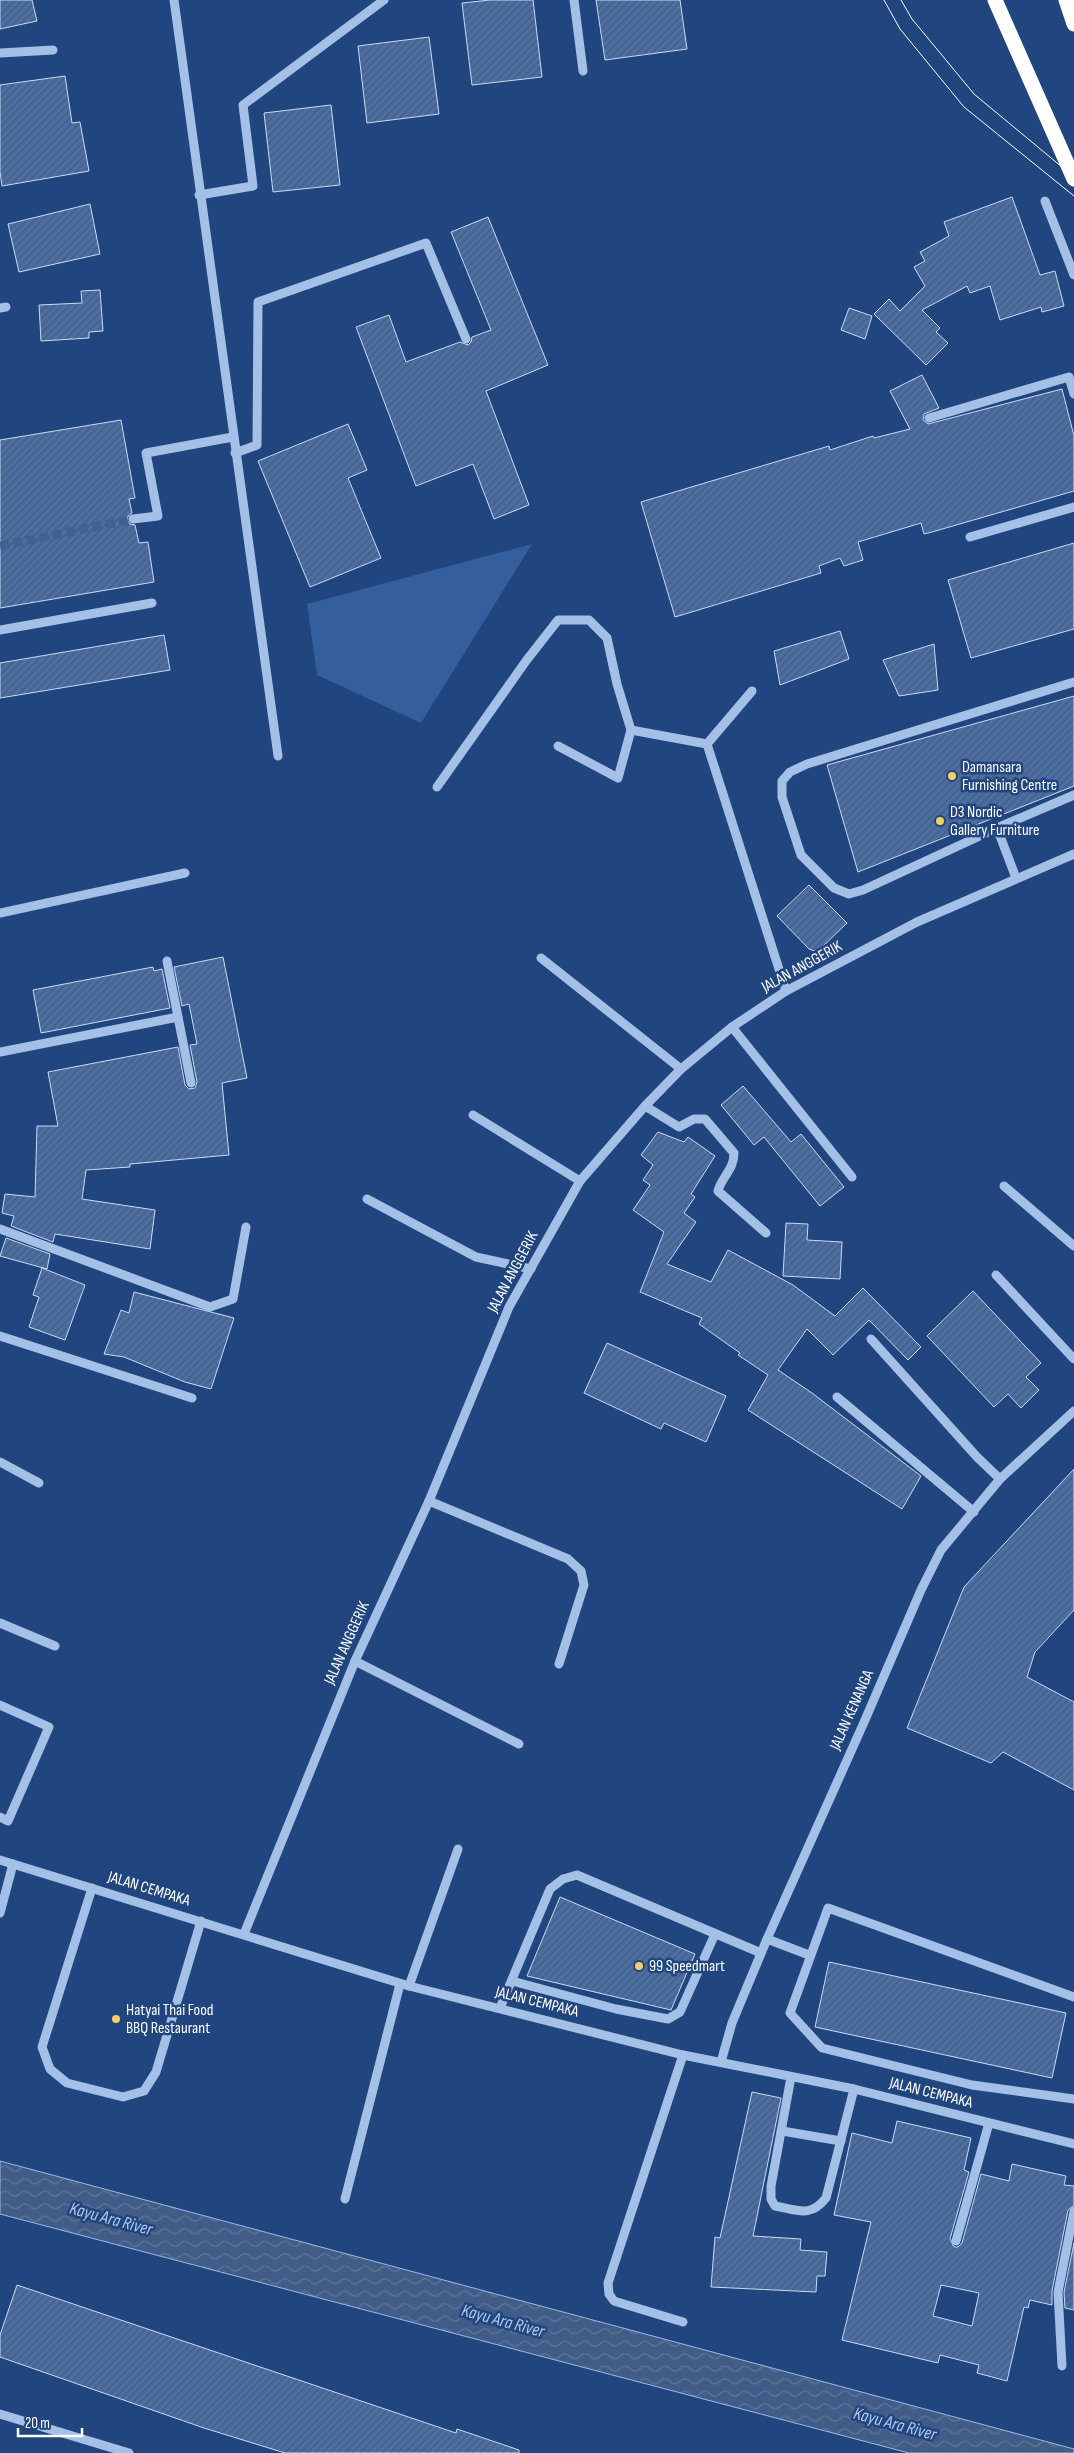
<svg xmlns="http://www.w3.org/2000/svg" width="1074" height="2453" font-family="'Sofia Sans Condensed',sans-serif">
<defs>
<pattern id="water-waves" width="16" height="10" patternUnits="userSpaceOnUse" patternTransform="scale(1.25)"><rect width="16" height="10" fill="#415d87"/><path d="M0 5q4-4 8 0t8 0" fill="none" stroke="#5e7599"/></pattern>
<pattern id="building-hatch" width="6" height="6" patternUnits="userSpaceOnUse" patternTransform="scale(1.25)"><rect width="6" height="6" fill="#4a6fa7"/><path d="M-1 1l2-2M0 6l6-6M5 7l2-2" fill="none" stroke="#4b5a70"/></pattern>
</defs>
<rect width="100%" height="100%" fill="#21457e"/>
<!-- pitch -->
<path fill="#345e9c" d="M532,544L421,723L317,675L307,604Z"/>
<!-- water -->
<path fill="url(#water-waves)" stroke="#99bae8" d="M0,2161L1074,2449V2453H909L0,2214Z"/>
<!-- building -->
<g fill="url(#building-hatch)" stroke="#c9dbf5" fill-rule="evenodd">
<path d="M0,0H32L37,21L0,29Z"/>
<path d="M490,0H533L542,77L472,85L462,3Z"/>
<path d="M596,0H680L687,49L605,60Z"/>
<path d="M429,37L439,114L367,123L358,46Z"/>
<path d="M65,76L72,123L80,122L89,171L2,186L0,172V85Z"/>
<path d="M331,105L340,185L273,192L264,113Z"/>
<path d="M1012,197L1040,275L1055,271L1064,306L1042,312L1041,307L1000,320L990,286L970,293L967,286L922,310L940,328L936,332L948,343L926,365L874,314L889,299L900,311L925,286L914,267L925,261L920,252L949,236L944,222Z"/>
<path d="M90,204L100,254L19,272L8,224Z"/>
<path d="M488,217L548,365L486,391L529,505L494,519L473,464L416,486L356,327L389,315L406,362L460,342L468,345L471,342L472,337L491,330L451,232Z"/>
<path d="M100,290L103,331L89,332V338L41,341L39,305L82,303L81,291Z"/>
<path d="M849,308L872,316L865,339L841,330Z"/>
<path d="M922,375L939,408L924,414L923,420L928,424L1062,389L1074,436V491L932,532L924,534L921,523L858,542L863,560L844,566L840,558L819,566L821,573L675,617L641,502L829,446L830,450L873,436L874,438L910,429L890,391Z"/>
<path d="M121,420L135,498L129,499L132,513L128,516L127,520L130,524L135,525L139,543L148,542L154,582L0,608V440Z"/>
<path d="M348,424L367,470L348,478L381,558L310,587L258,461Z"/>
<path d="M1074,543V629L971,658L948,580Z"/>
<path d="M840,631L849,659L780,685L774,651Z"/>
<path d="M164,635L170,670L0,698V663Z"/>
<path d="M934,644L938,690L899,696L883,660Z"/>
<path d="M1074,696V786L858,872L827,765Z"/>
<path d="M809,885L847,923L817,952L809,949L777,916Z"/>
<path d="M223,957L247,1078L222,1083L229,1155L130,1164V1167L86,1170L82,1199L155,1210L150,1249L55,1234L53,1242L11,1226L14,1216L2,1213L5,1194L35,1197L37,1126H58L48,1072L178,1047L185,1085L189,1089L195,1088L197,1082L190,1045L197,1044L189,1004L182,1006L174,967Z"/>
<path d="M153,967L154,971L162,969L170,1008L41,1033L33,990Z"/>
<path d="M743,1086L791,1142L801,1134L844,1187L820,1206L764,1137L754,1145L721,1105Z"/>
<path d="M658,1132L684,1142L688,1137L715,1156L691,1194L695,1197L684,1213L696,1222L667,1264L711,1282L728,1250L793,1285L835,1316L863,1288L921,1347L908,1360L869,1320L833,1355L807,1329L778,1370L812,1393L921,1476L902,1509L748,1410L768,1375L738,1355L740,1353L699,1324L702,1318L640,1292L664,1232L633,1210L650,1185L643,1180L653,1165L641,1155Z"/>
<path d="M786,1223L808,1224L807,1240L842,1242L840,1279L783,1276Z"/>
<path d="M6,1238L50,1254L47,1269L0,1256Z"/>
<path d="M42,1268L85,1285L65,1340L29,1327L39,1297L33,1295Z"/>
<path d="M973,1291L1041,1363L1026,1377L1039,1390L1021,1408L1008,1394L994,1407L927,1336Z"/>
<path d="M134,1292L234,1318L211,1389L185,1382L124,1357L104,1354L121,1310L129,1313Z"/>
<path d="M607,1343L726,1396L706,1442L664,1423L661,1429L584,1393Z"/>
<path d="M1074,1469V1610L1035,1652L1027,1677L1074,1702V1790L1003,1752L991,1763L907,1728L964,1587Z"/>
<path d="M560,1897L695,1954L671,2010L527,1976Z"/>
<path d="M829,1962L1066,2013L1052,2078L815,2027Z"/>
<path d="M752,2092L781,2098L753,2236L801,2239L800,2250L827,2252L825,2276H817L816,2292L711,2287L715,2237L720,2238Z"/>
<path d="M897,2121L971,2138L964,2170L969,2172L950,2239L954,2247H958L962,2243L981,2174L1009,2181L1012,2164L1066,2176L1064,2185L1074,2186V2205L1068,2210L1052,2291V2305L1030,2300L1028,2308L1024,2307L1007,2381L977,2373L979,2365L940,2355L938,2363L842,2340L871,2222L834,2215L852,2133L892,2143ZM941,2285L979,2293L972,2326L933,2316Z"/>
<path d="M1074,2243V2310L1065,2308L1064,2292Z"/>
<path d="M17,2285L456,2433L457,2429L519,2450V2453H285L204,2428L0,2357V2335Z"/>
</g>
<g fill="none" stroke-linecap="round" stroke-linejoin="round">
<!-- minor-tunnel -->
<path stroke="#426191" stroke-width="9" stroke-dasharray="9 4.5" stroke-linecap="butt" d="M0,546L133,519"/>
<!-- minor -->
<g stroke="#a5c0e7" stroke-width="9">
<path d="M174,0L278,756"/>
<path d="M574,0L583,71"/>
<path d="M0,53L53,50"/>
<path d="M199,195L253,186L243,105L384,0"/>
<path d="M1045,201L1074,275"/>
<path d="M0,308L6,307"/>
<path d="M929,418L1069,377L1074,394"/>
<path d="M235,453L257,445L258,302L426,243L466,339"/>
<path d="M133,519L158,516L146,453L233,437"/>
<path d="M970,537L1074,507"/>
<path d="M0,630L152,603"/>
<path d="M1074,682L807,764L790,772L782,781V797L801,855L834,888L849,894L863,890L997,828L1074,795"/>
<path d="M631,730L707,744L786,991"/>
<path d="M707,744L752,691"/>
<path d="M437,787L526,661L558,620H589L607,638L617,684L631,730L618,778L558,746"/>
<path d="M997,828L1016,878"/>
<path d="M0,913L185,873"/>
<path d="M541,958L681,1069"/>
<path d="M167,961L191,1083"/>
<path d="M732,1027L852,1177"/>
<path d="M0,1052L178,1017"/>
<path d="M645,1106L679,1127L694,1119H705L734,1153C734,1170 722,1176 718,1191L766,1233"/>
<path d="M473,1115L580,1181"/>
<path d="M1004,1186L1074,1246"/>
<path d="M367,1199L476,1257L531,1269"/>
<path d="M0,1229L210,1307L233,1299L246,1227"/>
<path d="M996,1275L1074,1359"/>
<path d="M0,1336L192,1398"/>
<path d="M871,1339L977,1457L1000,1479"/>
<path d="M837,1397L974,1512"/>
<path d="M0,1462L39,1483"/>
<path d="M429,1501L568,1559L581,1571L584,1585L559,1664"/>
<path d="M0,1623L55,1646"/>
<path d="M355,1661L519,1744"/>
<path d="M0,1705L49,1727L8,1821L0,1817"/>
<path d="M0,1860L409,1986L683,2055L854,2089L1074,2144"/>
<path d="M92,1888L42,2047L50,2069L67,2083L123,2097L144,2091L156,2072L201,1921"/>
<path d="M0,1913L13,1864"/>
<path d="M244,1934L355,1661L429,1501L509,1307L580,1181L645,1106L681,1069L732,1027L786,991L917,922L1074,854"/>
<path d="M767,1939L809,1955"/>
<path d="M512,1981L616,2009L668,2019L680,2012L715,1934"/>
<path d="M409,1986L458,1849"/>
<path d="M1074,1997L828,1908L790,2013L822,2048L972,2085L1074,2099"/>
<path d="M500,2008L550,1889L563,1879L577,1875L761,1953"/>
<path d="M721,2062L732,2023L767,1939L865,1720L921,1590L941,1550L1000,1479L1074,1411"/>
<path d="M791,2077L771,2186V2199L775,2206C798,2210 810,2218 826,2198L854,2089"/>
<path d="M782,2131L841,2141"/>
<path d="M345,2199L400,1984"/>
<path d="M956,2241L989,2123"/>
<path d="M683,2322L614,2301L609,2294L608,2283L683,2055"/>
<path d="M1062,2366L1058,2292L1074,2211"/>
<path d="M0,2414L129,2453"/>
</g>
<!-- highway -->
<g stroke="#fff" stroke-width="15">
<path d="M995,0L1074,179"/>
<path d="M1066,0L1074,24"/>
</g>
<!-- tram -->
<g stroke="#fff" stroke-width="1">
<path d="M884,0L900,29L964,107L1074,196"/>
<path d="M901,0L912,19L974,94L1074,177"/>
</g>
</g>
<!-- markers -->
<g fill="#f3d167" stroke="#21457e" stroke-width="2">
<circle cx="952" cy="776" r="5"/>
<circle cx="940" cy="821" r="5"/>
<circle cx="639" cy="1966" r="5"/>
<circle cx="116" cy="2019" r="5"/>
</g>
<g text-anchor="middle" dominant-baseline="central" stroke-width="5" stroke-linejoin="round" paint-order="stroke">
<!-- poi labels -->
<g font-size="16" fill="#fff" stroke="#21457e" text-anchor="start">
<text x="962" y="767">Damansara<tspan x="962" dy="18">Furnishing Centre</tspan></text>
<text x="950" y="812">D3 Nordic<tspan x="950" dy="18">Gallery Furniture</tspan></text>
<text x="649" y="1966">99 Speedmart</text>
<text x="126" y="2010">Hatyai Thai Food<tspan x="126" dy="18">BBQ Restaurant</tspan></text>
</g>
<!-- street labels -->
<g font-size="16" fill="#fff" stroke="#21457e">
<text transform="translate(802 967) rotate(-29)">JALAN ANGGERIK</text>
<text transform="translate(513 1272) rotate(-62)">JALAN ANGGERIK</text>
<text transform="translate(347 1643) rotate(-66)">JALAN ANGGERIK</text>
<text transform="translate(852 1710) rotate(-66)">JALAN KENANGA</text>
<text transform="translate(149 1889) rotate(17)">JALAN CEMPAKA</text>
<text transform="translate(537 2002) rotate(14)">JALAN CEMPAKA</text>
<text transform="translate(931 2093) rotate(14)">JALAN CEMPAKA</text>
</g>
<!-- water labels -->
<g font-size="18" font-style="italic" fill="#b0caef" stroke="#21457e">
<text transform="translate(111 2219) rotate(15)">Kayu Ara River</text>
<text transform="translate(503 2321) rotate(15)">Kayu Ara River</text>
<text transform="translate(895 2424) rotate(15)">Kayu Ara River</text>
</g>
</g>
<!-- scale -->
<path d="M18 2428v8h64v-8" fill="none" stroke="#ffffff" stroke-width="2.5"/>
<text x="25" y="2428" font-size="15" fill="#ffffff" stroke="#21457e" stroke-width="4" paint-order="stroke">20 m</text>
</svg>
